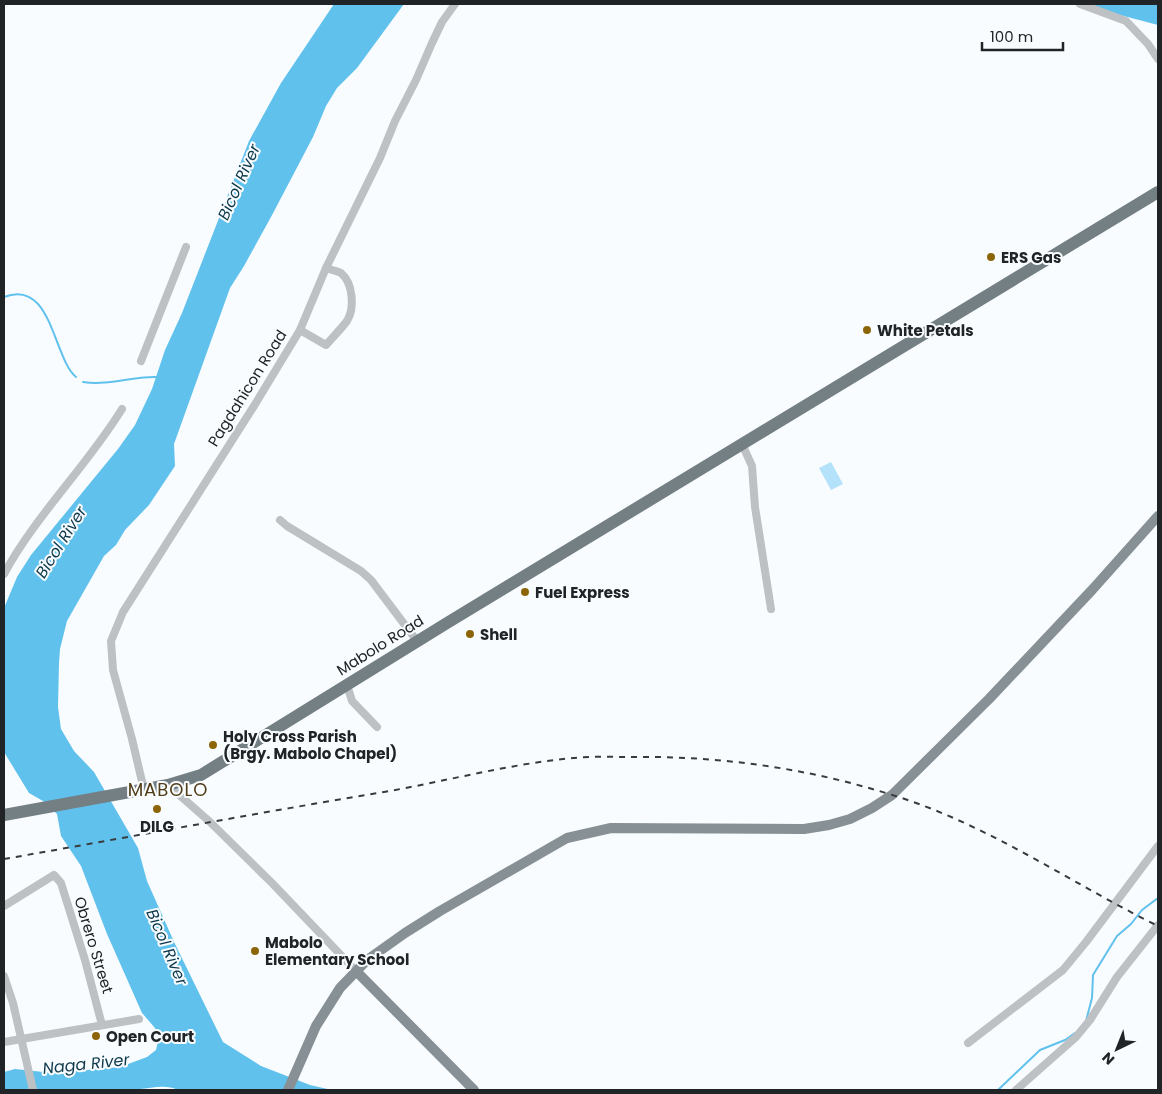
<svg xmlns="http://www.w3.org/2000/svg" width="1162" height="1094" font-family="Poppins,sans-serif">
<rect width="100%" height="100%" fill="#f8fcff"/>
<!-- green -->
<path fill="#b3e2fa" d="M831,462L843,484L831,490L819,468Z"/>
<!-- water -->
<g fill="#61c1ed">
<path d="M334,4H404L357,68L337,88L326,106L313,137L271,217L244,266L230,288L174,444L175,466L149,505L125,530L116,545L104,556L67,621L60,649L59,663L58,707L61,729L74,751L94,772L138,848L147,881L175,944L223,1042L261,1066L310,1085L332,1090H178C167,1084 151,1088 140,1089C95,1093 49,1090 4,1090V1072L15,1069L53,1073L120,1067L147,1057L156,1050L158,1041L155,1028L142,1013L107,934L81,866L61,836L57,814L43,801L29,793L4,752V608L17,577L31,555L118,449L135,425L152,389L165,350L182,313L249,141L281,83Z"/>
<path d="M1088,4H1158V25L1120,15Z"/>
</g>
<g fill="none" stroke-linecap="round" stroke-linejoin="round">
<!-- stream -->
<g stroke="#61c1ed" stroke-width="2">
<path d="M4,297C52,278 53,358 76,377"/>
<path d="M83,382C110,386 131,376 157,377"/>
<path d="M1086,1021L1092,998L1093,975L1117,936L1131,924L1142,910L1158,898"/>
<path d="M998,1090L1040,1050L1065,1040L1075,1033"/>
</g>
<!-- minor -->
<g stroke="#bdc1c4" stroke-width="8">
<path d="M1080,4L1126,21L1148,44L1158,59"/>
<path d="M300,330L326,345C333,337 341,329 347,321C355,308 353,283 341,273C337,271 331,270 326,268"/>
<path d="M141,361L186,247"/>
<path d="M742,444L752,466L755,507L771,609"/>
<path d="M280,520L287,526L361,571L371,580L417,641"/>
<path d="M4,574C36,515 87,466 122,409"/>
<path d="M347,685L352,701L377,727"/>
<path d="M168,785L210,822L272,883L357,972"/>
<path d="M144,790L132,739L113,670L111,641L123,612L254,406L300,330L326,268L380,158L395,121L416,80L432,43L442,22L455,4"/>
<path d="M4,906L54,875L61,883L85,960L102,1025"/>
<path d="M4,976L13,1003L33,1090"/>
<path d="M4,1042L139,1019"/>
<path d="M968,1043L1063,970L1086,942L1158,846"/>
<path d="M1016,1090L1076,1037L1090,1020L1117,977L1158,925"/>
</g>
<!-- major -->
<g stroke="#879095" stroke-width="10">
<path d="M357,972L474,1090"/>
<path d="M288,1090L316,1026L340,988L367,960L405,933L440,911L567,838L611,828L804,829L829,825L850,819L872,808L892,795L989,699L1092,590L1158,516"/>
</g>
<!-- highway -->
<path stroke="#747f84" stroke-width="12" d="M4,815L168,785L201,775L447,623L1158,192"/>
<!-- rail -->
<path stroke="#373b3d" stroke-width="2" stroke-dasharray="6 6" stroke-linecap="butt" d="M4,859C130,837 257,813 384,792C447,781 509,764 573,758C593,756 614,757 634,757C720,756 806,768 889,794C986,823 1069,882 1158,926"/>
</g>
<!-- markers -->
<g fill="#8d6509" stroke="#f8fcff" stroke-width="2">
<circle cx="991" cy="257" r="5"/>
<circle cx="867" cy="330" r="5"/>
<circle cx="525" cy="592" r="5"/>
<circle cx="470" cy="634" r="5"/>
<circle cx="213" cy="745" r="5"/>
<circle cx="157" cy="809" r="5"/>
<circle cx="255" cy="951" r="5"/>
<circle cx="96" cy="1036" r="5"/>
</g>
<g text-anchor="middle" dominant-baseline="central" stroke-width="4" stroke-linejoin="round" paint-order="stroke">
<!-- poi labels -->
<g font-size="15" font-weight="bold" fill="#202426" stroke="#f8fcff" text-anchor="start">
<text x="1001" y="257">ERS Gas</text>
<text x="877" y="330">White Petals</text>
<text x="535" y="592">Fuel Express</text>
<text x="480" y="634">Shell</text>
<text x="223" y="736">Holy Cross Parish<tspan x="223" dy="17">(Brgy. Mabolo Chapel)</tspan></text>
<text x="157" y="826" text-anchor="middle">DILG</text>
<text x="265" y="942">Mabolo<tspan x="265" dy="17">Elementary School</tspan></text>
<text x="106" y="1036">Open Court</text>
</g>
<!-- street labels -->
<g font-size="15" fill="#202426" stroke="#f8fcff">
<text transform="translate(247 388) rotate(-58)">Pagdahicon Road</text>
<text transform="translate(380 645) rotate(-32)">Mabolo Road</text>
<text transform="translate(94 945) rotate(73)">Obrero Street</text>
</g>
<!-- water labels -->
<g font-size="16" font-style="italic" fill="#0e394b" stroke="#f8fcff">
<text transform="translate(239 182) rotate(-66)">Bicol River</text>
<text transform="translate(61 542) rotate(-58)">Bicol River</text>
<text transform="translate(167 947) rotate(67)">Bicol River</text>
<text transform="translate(86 1064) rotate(-6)">Naga River</text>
</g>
<!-- quarter labels -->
<g font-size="18" letter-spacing="1" fill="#513c17" stroke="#f8fcff">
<text x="168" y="789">MABOLO</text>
</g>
</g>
<!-- border -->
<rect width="1162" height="1094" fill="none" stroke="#202426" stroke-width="10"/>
<!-- north arrow -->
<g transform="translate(1117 1049) rotate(223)" stroke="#f8fcff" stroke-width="4" paint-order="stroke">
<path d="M0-4L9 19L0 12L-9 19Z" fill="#202426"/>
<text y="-8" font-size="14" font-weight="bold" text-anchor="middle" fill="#202426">N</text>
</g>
<!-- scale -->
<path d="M982 42v8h81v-8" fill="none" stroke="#202426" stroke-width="2.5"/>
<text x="990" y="42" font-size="15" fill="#202426" stroke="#f8fcff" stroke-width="4" paint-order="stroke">100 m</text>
</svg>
